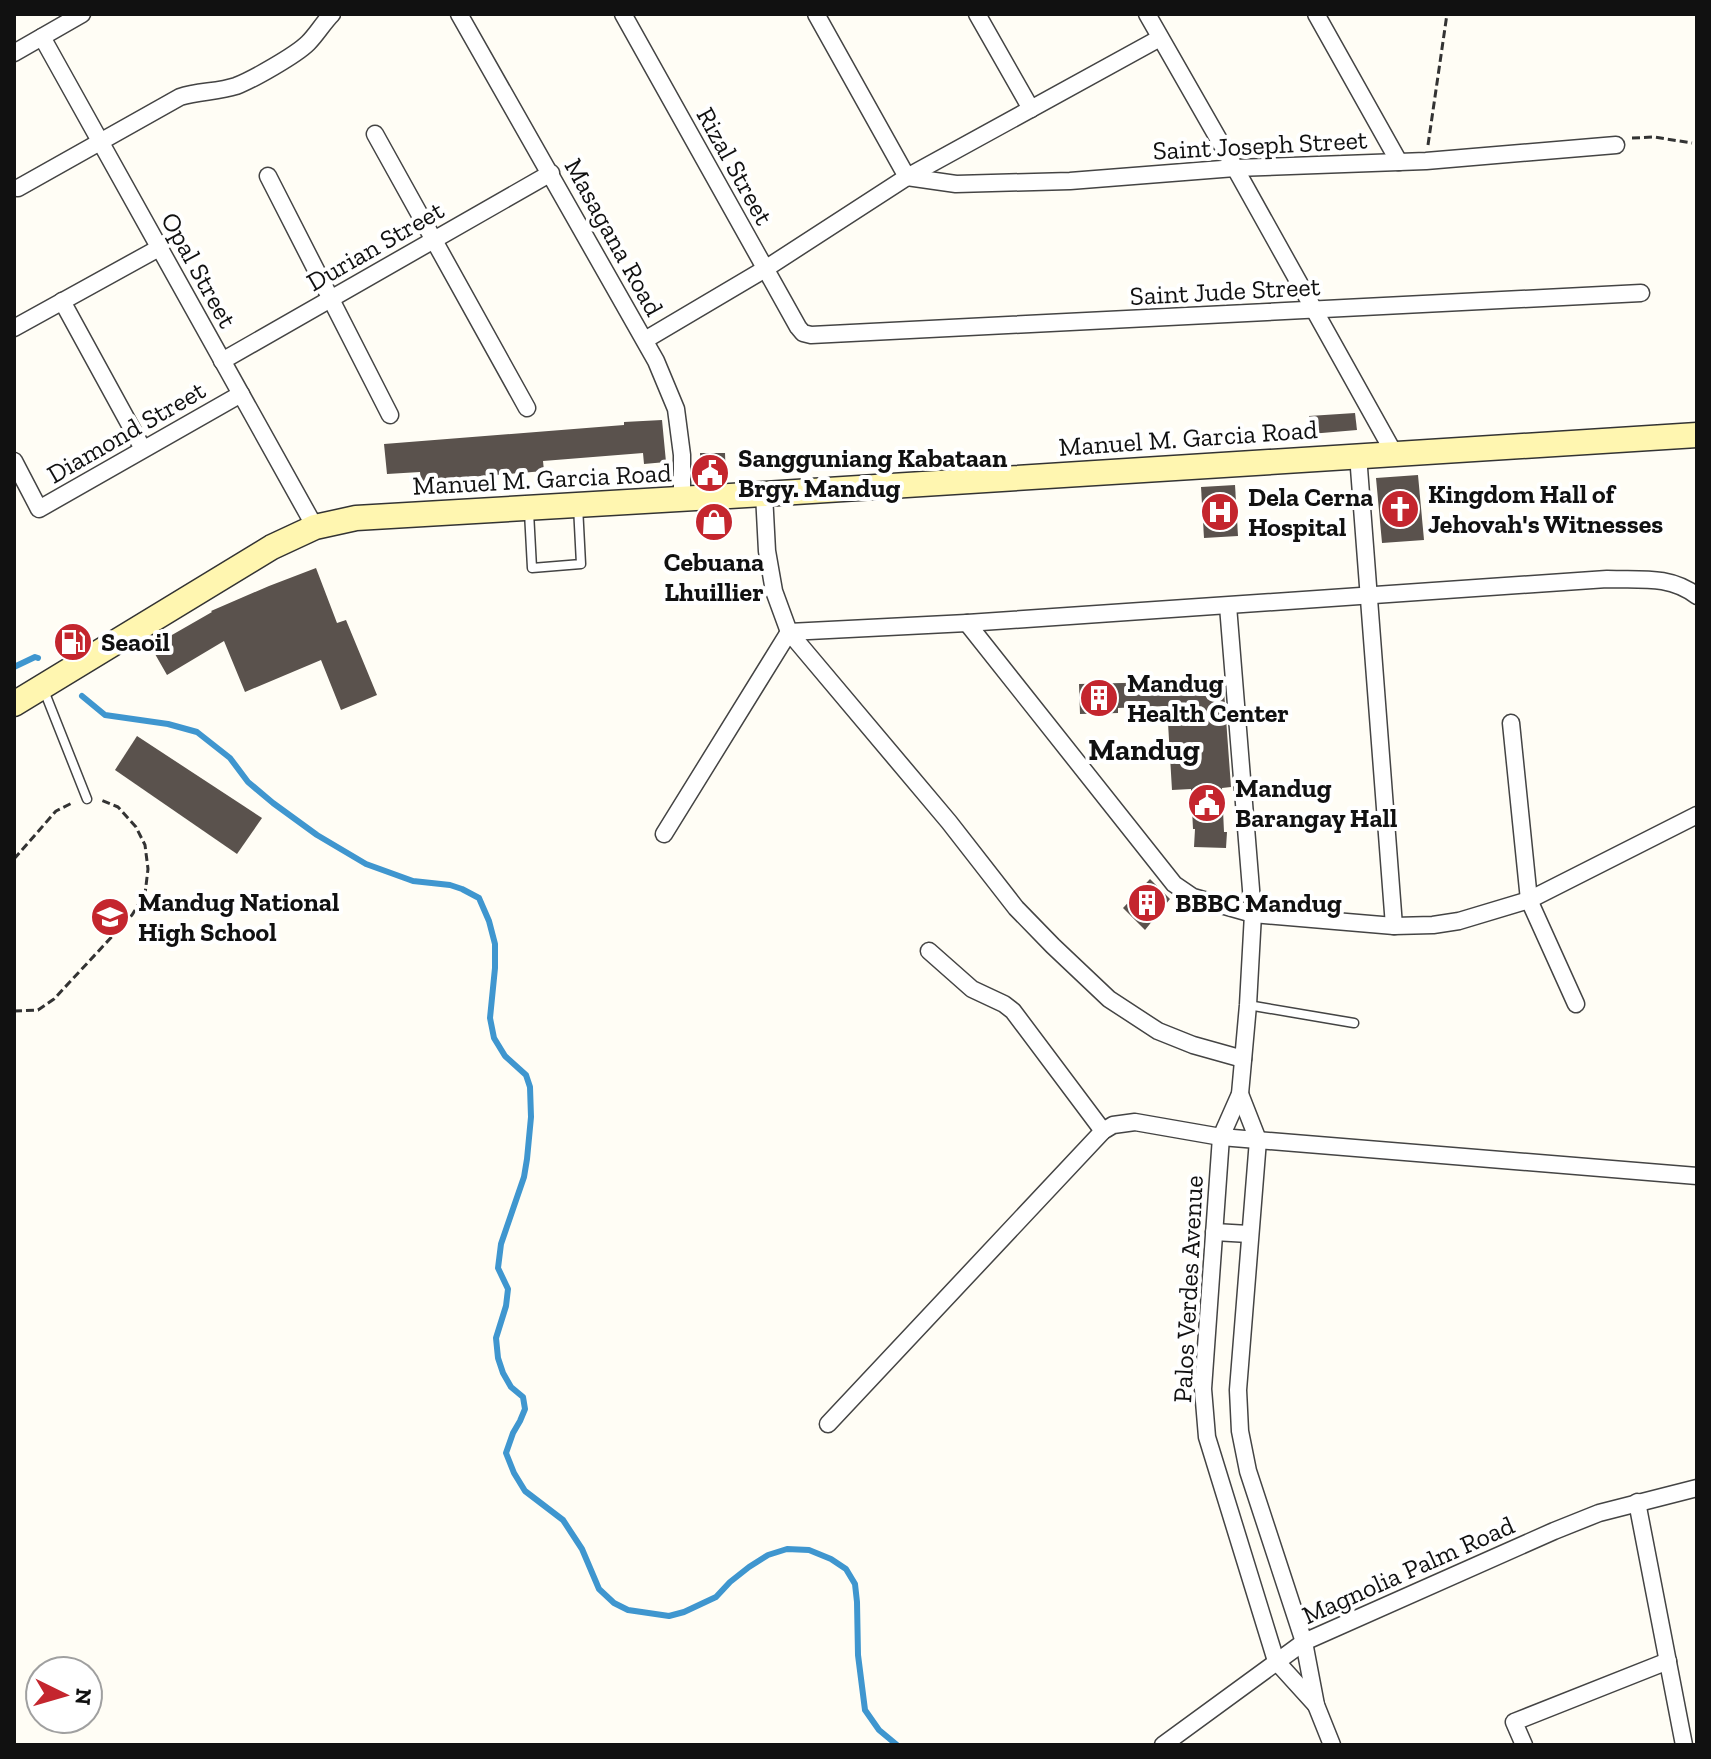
<svg xmlns="http://www.w3.org/2000/svg" width="1711" height="1759" font-family="'Zilla Slab',serif">
<rect width="100%" height="100%" fill="#fffdf5"/>
<g fill="none" stroke-linecap="round" stroke-linejoin="round">
<!-- stream -->
<g stroke="#3f96cf" stroke-width="6">
<path d="M14,667L35,657L38,658"/>
<path d="M82,696L105,715L168,724L197,732L230,758L248,782L273,803L317,835L366,864L413,881L450,885L462,889L479,898L489,921L495,944V968L490,1018L494,1038L505,1056L526,1075L530,1087L531,1117L527,1159L524,1177L501,1244L498,1268L508,1289L506,1306L496,1338L498,1358L503,1373L511,1387L523,1397L525,1409L520,1421L513,1433L506,1453L514,1473L525,1491L563,1520L582,1549L599,1589L614,1603L628,1610L669,1616L684,1612L716,1597L730,1582L749,1567L768,1555L787,1549L809,1550L831,1559L846,1569L855,1584L857,1602L858,1655L865,1710L879,1730L897,1745"/>
</g>
</g>
<!-- building -->
<g fill="#5a524d">
<path d="M1355,413L1357,430L1310,434L1309,416Z"/>
<path d="M662,420L666,462L644,464L643,453L543,461L544,471L421,481L420,472L387,474L384,444L624,425V422Z"/>
<path d="M700,453H725L726,481L701,483Z"/>
<path d="M1418,475L1424,540L1382,543L1376,478Z"/>
<path d="M1235,485L1238,536L1204,538L1201,487Z"/>
<path d="M316,568L337,623L346,620L377,695L341,710L321,660L245,692L224,641L167,675L151,647L212,612L211,611L269,586Z"/>
<path d="M1223,677L1231,787L1222,788L1224,832H1227L1226,848L1194,847L1195,829H1193L1191,789L1172,790L1167,706L1118,708V713L1080,714L1079,684L1166,682Z"/>
<path d="M137,736L262,818L237,854L115,770Z"/>
<path d="M1150,879L1170,899L1145,930L1123,908Z"/>
</g>
<g fill="none" stroke-linecap="round" stroke-linejoin="round">
<!-- service casing -->
<g stroke="#444" stroke-width="11">
<g id="service">
<path d="M529,512L532,568L581,564L578,506"/>
<path d="M43,688L87,799"/>
<path d="M1248,1005L1354,1023"/>
</g>
</g>
<!-- minor casing -->
<g stroke="#444" stroke-width="19">
<g id="minor">
<path d="M459,14L656,361L676,409L682,455V499"/>
<path d="M623,14L798,327L803,333L811,335L1641,293"/>
<path d="M816,14L907,177"/>
<path d="M977,14L1031,109"/>
<path d="M1147,14L1235,168L1394,453"/>
<path d="M1316,14L1399,162"/>
<path d="M42,37L315,527"/>
<path d="M14,53L82,14"/>
<path d="M375,134L527,408"/>
<path d="M268,176L390,415"/>
<path d="M907,177L956,184L1070,181L1235,168L1426,161L1616,145"/>
<path d="M18,188L180,97C198,91 218,92 236,86C252,80 296,55 308,43C317,34 323,23 332,14"/>
<path d="M62,301L143,449"/>
<path d="M14,328L159,248"/>
<path d="M645,340L765,269L907,177L1160,38"/>
<path d="M222,361L551,173"/>
<path d="M1358,455L1394,926"/>
<path d="M14,461L39,509L241,394"/>
<path d="M764,494L767,551L774,591L789,632L949,822L1016,908L1053,946L1109,999L1158,1031L1193,1045L1243,1059"/>
<path d="M1228,606L1253,914L1248,1005L1240,1094L1221,1137L1203,1389L1207,1437L1276,1661L1316,1705"/>
<path d="M967,623L1174,884L1193,897L1253,914L1394,926L1433,925L1459,921L1529,900L1697,815"/>
<path d="M789,632L967,623L1607,579C1640,580 1670,575 1697,596"/>
<path d="M1511,723L1529,900L1576,1004"/>
<path d="M664,834L789,632"/>
<path d="M929,951L972,989L1004,1004L1013,1011L1103,1131"/>
<path d="M1240,1094L1258,1140L1238,1390L1240,1431L1248,1471L1304,1642L1316,1705L1332,1745"/>
<path d="M1214,1232L1249,1234"/>
<path d="M828,1424L1103,1131L1113,1125L1135,1122L1221,1137L1697,1176"/>
<path d="M1637,1502L1684,1745"/>
<path d="M1163,1745L1304,1642L1554,1531L1599,1513L1697,1488"/>
<path d="M1524,1745L1514,1722L1668,1661"/>
</g>
</g>
<!-- secondary casing -->
<g stroke="#333" stroke-width="27">
<path id="secondary" d="M14,704L272,547L315,527L356,518L764,494L1697,435"/>
</g>
<!-- path -->
<g stroke="#333" stroke-width="3" stroke-dasharray="8 4" stroke-linecap="butt">
<path d="M1632,138L1654,137L1692,143"/>
<path d="M1428,145L1447,14"/>
<path d="M14,859L56,811L74,802"/>
<path d="M14,1011L38,1010L54,999L132,915L145,894L148,869L145,845L136,827L118,807L101,800"/>
</g>
<!-- service -->
<use href="#service" stroke="#fff" stroke-width="8"/>
<!-- minor -->
<use href="#minor" stroke="#fff" stroke-width="16"/>
<!-- secondary -->
<use href="#secondary" stroke="#fff6b0" stroke-width="24"/>
</g>
<!-- icons -->
<defs>
<g id="civic-disc" transform="scale(2)"><circle r="9.5" fill="#c4262e" stroke="#fff"/><path d="M-.6-6.5H3V-4.5H.6V-3L4-1V1h2V6H-6V1h2V-1L-.6-3ZM-1.2 2.5V6h2.4V2.5Z" fill="#fff"/></g>
<g id="church-disc" transform="scale(2)"><circle r="9.5" fill="#c4262e" stroke="#fff"/><path d="M-1.2-6h2.4v3.5h3.3v2.4h-3.3V6h-2.4V-.1h-3.3v-2.4h3.3Z" fill="#fff"/></g>
<g id="hospital-disc" transform="scale(2)"><circle r="9.5" fill="#c4262e" stroke="#fff"/><path d="M-5-5h3v3.5h4V-5h3V5h-3V1.5h-4V5h-3Z" fill="#fff"/></g>
<g id="shop-disc" transform="scale(2)"><circle r="9.5" fill="#c4262e" stroke="#fff"/><path d="M-5-2.5h2.3a2.7 3.5 0 0 1 5.4 0H5L5.5 6h-11ZM-1.5-2.5h3a1.5 2.3 0 0 0-3 0Z" fill="#fff"/></g>
<g id="fuel-disc" transform="scale(2)"><circle r="9.5" fill="#c4262e" stroke="#fff"/><path d="M-5.5-6h7V0h2V4h1.3V-2.5L3-4.5l.8-.8L6-3V5H2.5V1h-1V6h-7ZM-4.2-4.7v3.2H.2V-4.7Z" fill="#fff"/></g>
<g id="building-disc" transform="scale(2)"><circle r="9.5" fill="#c4262e" stroke="#fff"/><path d="M-4-6H4V6H1V3H-1V6H-4ZM-2.5-4.3h1.7v1.8h-1.7ZM.8-4.3h1.7v1.8H.8ZM-2.5-1h1.7V.8h-1.7ZM.8-1h1.7V.8H.8Z" fill="#fff"/></g>
<g id="school-disc" transform="scale(2)"><circle r="9.5" fill="#c4262e" stroke="#fff"/><path d="M0-5L7-2L0 1L-7-2ZM-4 1L0 2.5L4 1V4Q0 6-4 4Z" fill="#fff"/></g>
</defs>
<g fill-rule="evenodd">
<use href="#civic-disc" x="710" y="473"/>
<use href="#church-disc" x="1400" y="509"/>
<use href="#hospital-disc" x="1220" y="512"/>
<use href="#shop-disc" x="714" y="522"/>
<use href="#fuel-disc" x="73" y="642"/>
<use href="#building-disc" x="1099" y="698"/>
<use href="#civic-disc" x="1207" y="803"/>
<use href="#building-disc" x="1147" y="903"/>
<use href="#school-disc" x="110" y="917"/>
</g>
<g text-anchor="middle" dominant-baseline="central" stroke-width="8" stroke-linejoin="round" paint-order="stroke">
<!-- street labels -->
<g font-size="26" fill="#111" stroke="#fff">
<text transform="translate(1260 145) rotate(-3)">Saint Joseph Street</text>
<text transform="translate(735 166) rotate(61)">Rizal Street</text>
<text transform="translate(614 237) rotate(61)">Masagana Road</text>
<text transform="translate(375 246) rotate(-30)">Durian Street</text>
<text transform="translate(199 270) rotate(61)">Opal Street</text>
<text transform="translate(1225 291) rotate(-3)">Saint Jude Street</text>
<text transform="translate(126 432) rotate(-30)">Diamond Street</text>
<text transform="translate(1188 438) rotate(-4)">Manuel M. Garcia Road</text>
<text transform="translate(542 479) rotate(-3)">Manuel M. Garcia Road</text>
<text transform="translate(1188 1289) rotate(-87)">Palos Verdes Avenue</text>
<text transform="translate(1408 1570) rotate(-24)">Magnolia Palm Road</text>
</g>
<!-- poi labels -->
<g font-size="26" font-weight="bold" fill="#111" stroke="#fff" text-anchor="start">
<text x="738" y="458">Sangguniang Kabataan<tspan x="738" dy="30">Brgy. Mandug</tspan></text>
<text x="1428" y="494">Kingdom Hall of<tspan x="1428" dy="30">Jehovah's Witnesses</tspan></text>
<text x="1248" y="497">Dela Cerna<tspan x="1248" dy="30">Hospital</tspan></text>
<text x="714" y="562" text-anchor="middle">Cebuana<tspan x="714" dy="30">Lhuillier</tspan></text>
<text x="101" y="642">Seaoil</text>
<text x="1127" y="683">Mandug<tspan x="1127" dy="30">Health Center</tspan></text>
<text x="1235" y="788">Mandug<tspan x="1235" dy="30">Barangay Hall</tspan></text>
<text x="138" y="902">Mandug National<tspan x="138" dy="30">High School</tspan></text>
<text x="1175" y="903">BBBC Mandug</text>
</g>
<!-- quarter labels -->
<g font-size="30" font-weight="bold" fill="#111" stroke="#fff">
<text x="1144" y="750">Mandug</text>
</g>
</g>
<!-- border -->
<rect width="1711" height="1759" fill="none" stroke="#111111" stroke-width="32"/>
<!-- north arrow -->
<g transform="translate(64 1695) rotate(95)"><circle r="38" fill="#ffffff" stroke="#a0a0a0" stroke-width="2"/>
<path d="M0-6L14 30L0 20L-14 30Z" fill="#c4262e"/>
<text y="-12" font-size="22" font-weight="bold" text-anchor="middle" fill="#111111">N</text>
</g>
</svg>
